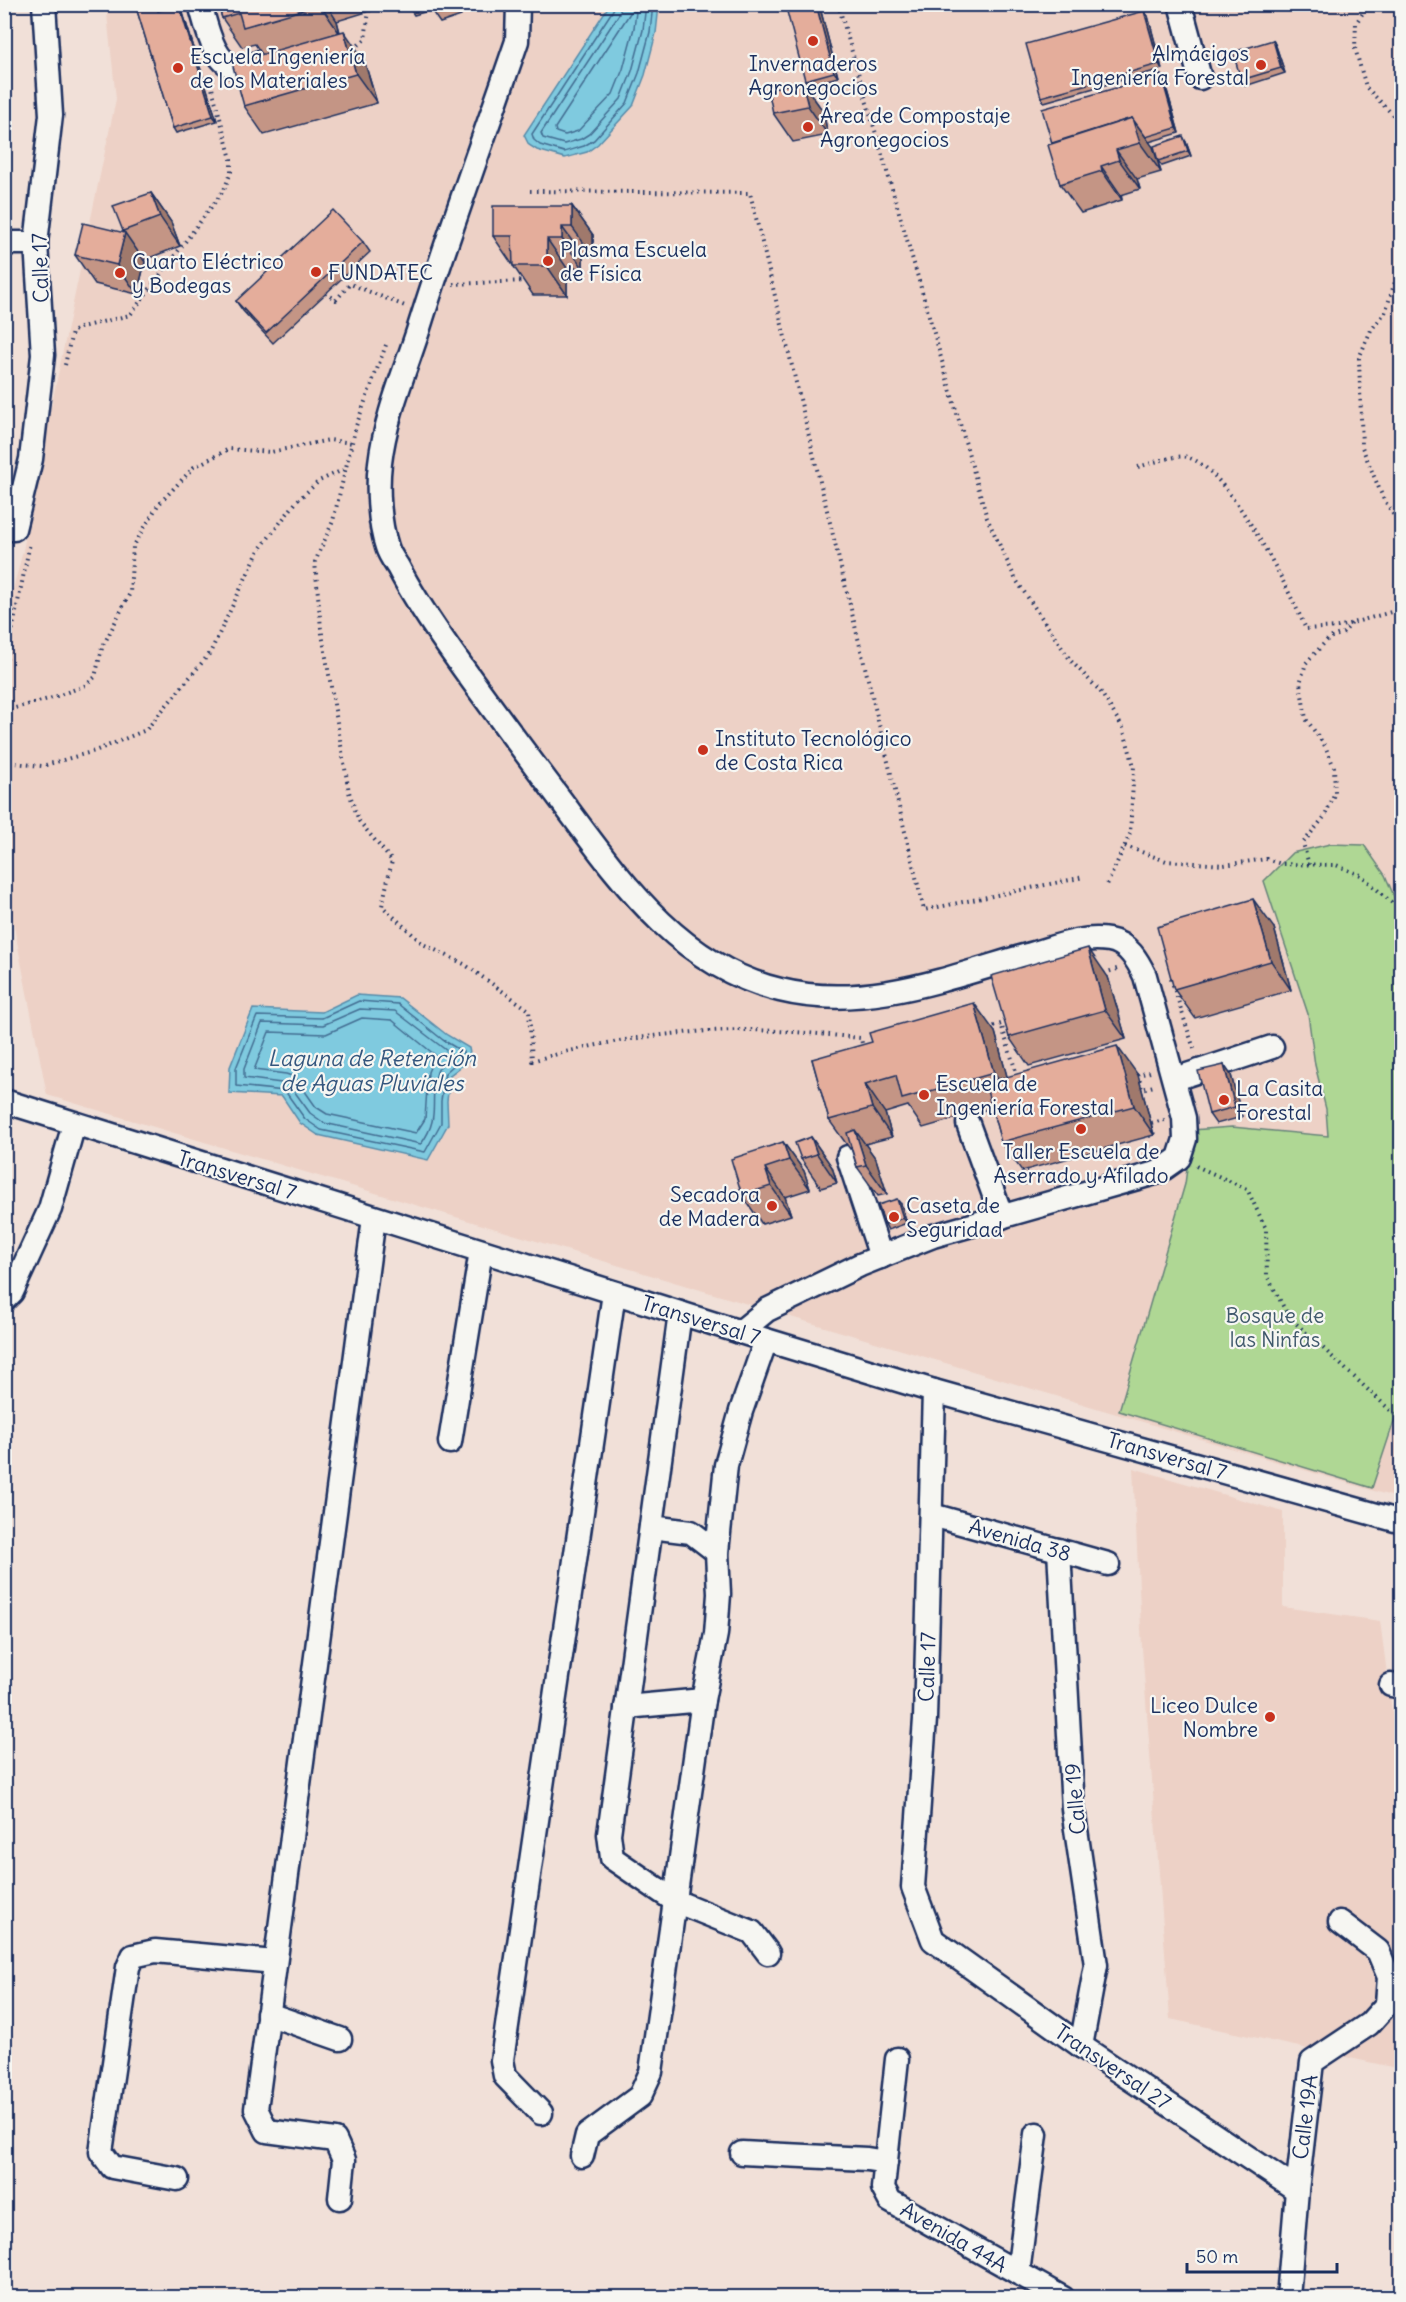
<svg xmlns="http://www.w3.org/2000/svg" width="1406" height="2302" font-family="Delius,sans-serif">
<rect width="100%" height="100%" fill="#f1e0d8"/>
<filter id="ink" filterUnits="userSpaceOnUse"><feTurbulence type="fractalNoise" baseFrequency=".0167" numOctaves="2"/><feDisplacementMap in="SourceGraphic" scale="12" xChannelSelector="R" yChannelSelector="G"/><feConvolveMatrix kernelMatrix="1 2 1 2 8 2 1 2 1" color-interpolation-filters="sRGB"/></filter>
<g filter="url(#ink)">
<!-- built -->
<g fill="#edd1c6">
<path d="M106,5H1401V1499L47,1095L5,880V620L23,551L39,465L116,99Z"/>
<path d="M1133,1468L1283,1512V1607L1380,1621L1402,1787L1401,2069L1170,2019L1142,1648Z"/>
</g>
<!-- green -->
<path fill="#afd794" stroke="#658379" stroke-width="1.5" d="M1330,844L1364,845L1385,875L1402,915V1397L1372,1488L1119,1411L1185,1184L1192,1130L1232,1127L1328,1136L1326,1109L1315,1065L1308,1014L1264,881L1292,853Z"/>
<!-- water -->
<g fill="#7fcadf" stroke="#578cab" stroke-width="1.5">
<path d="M610,4L659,5L656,33L645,75L633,106L598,144L587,152L565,158L537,150L529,145L524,135Z"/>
<path d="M357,995L400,998L447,1035L469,1048L471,1059L450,1075L447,1101L448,1124L428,1160L318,1135L300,1123L282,1096L229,1093L230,1067L253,1009L322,1012Z"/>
</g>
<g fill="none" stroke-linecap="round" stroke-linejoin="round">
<!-- shore -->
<g stroke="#436d92" stroke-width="1.5">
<path d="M614,4L613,10L532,134L534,140L540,145L564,152L584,146L594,140L627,103L639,73L650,32L653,4"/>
<path d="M622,4L619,14L541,133L543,138L564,144L581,139L589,134L621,99L632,71L643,30L646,4"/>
<path d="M632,10L636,12L634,28L623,69L613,94L578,131L565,135L556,132L555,128Z"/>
<path d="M359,1001L398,1004L443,1040L463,1052V1057L445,1073L441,1101V1123L425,1152L321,1130L305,1119L285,1091L236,1086V1068L257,1016L322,1018Z"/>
<path d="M360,1009L395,1011L451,1054C449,1061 440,1063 437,1072C428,1100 442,1116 421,1144L324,1123L310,1113L289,1084L244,1078V1069L262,1023L323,1025Z"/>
<path d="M362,1018L392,1020L435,1055L428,1072L425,1119L416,1133L327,1114L316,1107L295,1077L286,1074L254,1070L269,1032L326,1034Z"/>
</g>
<!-- minor casing -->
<g stroke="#1b2f5e" stroke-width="27">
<g id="minor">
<path d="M200,4C206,24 214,69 240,67C248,67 256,63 263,61"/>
<path d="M518,4L517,41C484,138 448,234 418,331C404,374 385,418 380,463C377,488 379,523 387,547C389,554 394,561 398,567C411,592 426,615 442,638C480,693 520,746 560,799C619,878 678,966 780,990C864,1011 947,978 1027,955C1053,948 1082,935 1109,940C1128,943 1138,961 1145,976L1184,1118L1185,1139L1179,1158L1159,1172L933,1236L860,1265L767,1310L740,1332"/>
<path d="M1180,4L1200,78"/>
<path d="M4,243H36"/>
<path d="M4,529H14L31,459L43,355L36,243L51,115L44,4"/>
<path d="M1175,1079L1272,1047"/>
<path d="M4,1101L766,1340L934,1391L1402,1522"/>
<path d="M968,1124L1002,1217"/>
<path d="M848,1157L881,1257"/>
<path d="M4,1300L12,1292L50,1209L74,1124"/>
<path d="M680,1313L609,1834L612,1858L675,1901L752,1932L768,1953"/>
<path d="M934,1391L925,1719L913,1887L933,1940L1081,2046L1297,2190"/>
<path d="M450,1442L481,1251"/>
<path d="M932,1515L1108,1564"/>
<path d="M651,1527L691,1532L717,1552"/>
<path d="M1059,1550L1073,1809L1096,1965L1081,2046"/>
<path d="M1391,1685L1402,1687"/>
<path d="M626,1707L703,1700"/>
<path d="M268,2014L340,2039"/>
<path d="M897,2059L883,2188L890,2201L1063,2298"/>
<path d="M541,2113L505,2076L502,2060L614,1293"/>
<path d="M742,2153L867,2159L886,2162"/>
<path d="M582,2156L587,2135L640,2096L651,2072L703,1700L716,1634L719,1594L717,1552L726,1465L741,1411L766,1340"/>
<path d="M177,2179L112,2167L101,2152L128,1967L133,1956L155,1951L275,1962"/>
<path d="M340,2198L344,2160L335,2140L267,2131L256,2109L374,1218"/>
<path d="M1018,2273L1036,2134"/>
<path d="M1288,2298L1297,2190L1312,2062L1369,2024L1387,2004L1389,1977L1378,1951L1340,1922"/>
</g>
</g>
<!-- path -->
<g stroke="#1b2f5e" stroke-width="4" stroke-dasharray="1.5 4.5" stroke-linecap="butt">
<path d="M838,4L917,274L987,518L1016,580L1071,661L1100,691L1123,728L1134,766L1130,834L1106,887"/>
<path d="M1369,4L1356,23L1355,48L1366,87L1402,124"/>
<path d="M354,49L365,39L369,11"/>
<path d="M530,191L750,193L924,910L1084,877"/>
<path d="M1402,260L1385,313L1371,330L1359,358L1362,447L1383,498L1393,514L1402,520"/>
<path d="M453,284L525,281"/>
<path d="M326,293L336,300L350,284L405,306"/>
<path d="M386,345L356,426L333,521L315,562L321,628L349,792L359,821L392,861L382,906L423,944L464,964L529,1010L532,1061C600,1041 671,1031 741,1030C781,1030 821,1034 861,1038L863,1049"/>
<path d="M65,365L72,332L82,327L130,315L224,190L231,172V159L209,77"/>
<path d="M1138,467C1149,464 1177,454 1187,457C1228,467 1289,590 1306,629L1338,627L1402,609"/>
<path d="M4,671L30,543"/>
<path d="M4,711L52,698L86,685L95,677L102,648L130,593L133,547L158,505L194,467L229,449L271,452L329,440L352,443"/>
<path d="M4,762L42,766L95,751L146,730L210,653L259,550L297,501L319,481L347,468"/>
<path d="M1125,846L1166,861L1224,865L1266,859L1281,864L1336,865L1361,875L1402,912"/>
<path d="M1309,865L1303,843L1325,816L1335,792L1334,767L1325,746L1306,719L1300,683L1306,663L1329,638L1343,633L1352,623"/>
<path d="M1104,973L1117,969"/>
<path d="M1171,979L1195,1052"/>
<path d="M988,1028L1001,1024L1018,1078"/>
<path d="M1150,1072L1138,1075L1142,1089L1154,1086"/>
<path d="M1149,1136L1154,1135L1151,1123L1165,1120"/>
<path d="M1196,1166L1247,1189L1266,1229L1267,1276L1289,1317L1402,1421"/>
<path d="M1027,1170L1022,1171L1027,1188"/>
</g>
<!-- minor -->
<use href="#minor" stroke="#f6f6f2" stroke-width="22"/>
</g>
<!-- wall -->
<g fill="#c49585" stroke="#1b2f5e" stroke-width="1.5">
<path d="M135,4H158L160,10H182L217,121L176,133L173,128Z"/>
<path d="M218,4H382L383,7L337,21L340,32L364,60L377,103L264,135L244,106L262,54L255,44L242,47L222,18Z"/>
<path d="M407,4H458L461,16L440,23L431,10L414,15Z"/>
<path d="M819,4L838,77L809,85L805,80Z"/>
<path d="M1144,11L1148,16L1162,69L1044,102L1041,97Z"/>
<path d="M1273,40L1276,46L1285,73L1245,86L1241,80Z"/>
<path d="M1164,80L1179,133L1149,142L1153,147L1161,172L1137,179L1140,189L1121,195L1122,200L1081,213L1060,184L1052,143Z"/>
<path d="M802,82L823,111L828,135L793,142L773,113Z"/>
<path d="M1186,142L1191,156L1162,166L1158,161Z"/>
<path d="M151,193L171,222L180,246L144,260L145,262L137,294L95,284L75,255L124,233L123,231Z"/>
<path d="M572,206L593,235V256H583V268H567V295H533L493,236Z"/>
<path d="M363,242L370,252L273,343L243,311L236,301Z"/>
<path d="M1274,928L1291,990L1195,1018L1174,989Z"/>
<path d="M1108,977L1126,1039L1029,1066L1009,1037Z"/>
<path d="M995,1032L1007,1077L1138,1075L1154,1135L1022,1171L1001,1142L992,1108L923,1128L908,1106L885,1113L892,1137L865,1144L876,1159L887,1194L878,1196L857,1167L851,1148L850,1149L829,1120L812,1059Z"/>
<path d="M1224,1065L1231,1075L1242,1117L1216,1124L1209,1114Z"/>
<path d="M811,1137L832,1167L837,1183L821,1188L801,1159Z"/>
<path d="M783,1142L804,1171L810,1189L785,1197L791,1215L762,1224L742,1195Z"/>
<path d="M901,1204L907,1223L888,1230L885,1224Z"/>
</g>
<!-- shaded-wall -->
<g fill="#a0796c" stroke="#1b2f5e" stroke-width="1.5">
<path d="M326,4L337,21L340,34L320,5Z"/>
<path d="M453,4H458L461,16Z"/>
<path d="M816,4H819L838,77L834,72Z"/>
<path d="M179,5L182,10L217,121L213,116Z"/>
<path d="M1144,11L1148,16L1162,69L1159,64Z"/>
<path d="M344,31L364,60L377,103L356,74Z"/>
<path d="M1273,40L1276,46L1285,73L1281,68Z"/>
<path d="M1161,75L1164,80L1179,133L1176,128Z"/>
<path d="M802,82L823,111L828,135L808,106Z"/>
<path d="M1132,118L1153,147L1161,172L1140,143Z"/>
<path d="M1183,136L1186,142L1191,156L1188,151Z"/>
<path d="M1116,150L1137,179L1140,189L1119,160Z"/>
<path d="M1101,166L1121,195L1122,200L1102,171Z"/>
<path d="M151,193L171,222L180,246L160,217Z"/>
<path d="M572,206L593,235V256L572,227Z"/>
<path d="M562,227L583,256V268L562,239Z"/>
<path d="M125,233L145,262L137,294L117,265Z"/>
<path d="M547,239L567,268V295L547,266Z"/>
<path d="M1253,899L1274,928L1291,990L1271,961Z"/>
<path d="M1088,948L1108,977L1126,1039L1105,1010Z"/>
<path d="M974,1003L995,1032L1014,1102L994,1073Z"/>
<path d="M1117,1046L1138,1075L1154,1135L1134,1106Z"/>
<path d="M1224,1065L1231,1075L1242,1117L1235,1107Z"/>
<path d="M865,1084L885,1113L892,1137L872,1108Z"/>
<path d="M855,1130L876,1159L887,1194L866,1165Z"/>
<path d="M811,1137L832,1167L837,1183L817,1154Z"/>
<path d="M783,1142L804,1171L810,1189L789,1160Z"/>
<path d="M765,1168L785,1197L791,1215L771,1186Z"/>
<path d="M897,1199L901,1204L907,1223L903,1218Z"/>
</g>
<!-- building -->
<g fill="#e4ad9b" stroke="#1b2f5e" stroke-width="1.5">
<path d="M135,4H156L158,11L179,5L213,116L173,128Z"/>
<path d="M218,4H320V5L243,27L239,13L222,18Z"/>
<path d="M785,4H816L834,72L805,80Z"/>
<path d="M1144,11L1159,64L1041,97L1026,44Z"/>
<path d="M344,31L356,74L244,106L232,63Z"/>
<path d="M1273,40L1281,68L1241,80L1233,52Z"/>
<path d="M1161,75L1176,128L1146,137L1132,118L1052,143L1042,109Z"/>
<path d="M802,82L808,106L773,113L768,89Z"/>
<path d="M1132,118L1140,143L1116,150L1119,160L1101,166L1102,171L1060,184L1048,145Z"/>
<path d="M1183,136L1188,151L1158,161L1154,146Z"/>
<path d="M151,193L160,217L123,231L113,206Z"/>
<path d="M493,206H572V227H562V239H547V266H513L512,236H493Z"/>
<path d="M333,210L363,242L266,333L236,301Z"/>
<path d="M83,223L125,233L117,265L75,255Z"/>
<path d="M1253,899L1271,961L1174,989L1157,927Z"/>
<path d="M1088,948L1105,1010L1009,1037L991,976Z"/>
<path d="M974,1003L994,1073L902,1099L896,1075L865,1084L872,1108L829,1120L812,1059L872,1042L869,1033Z"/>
<path d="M1117,1046L1134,1106L1001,1142L985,1083Z"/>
<path d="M1224,1065L1235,1107L1209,1114L1198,1071Z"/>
<path d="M855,1130L866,1165L857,1167L847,1133Z"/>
<path d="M811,1137L817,1154L801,1159L795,1143Z"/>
<path d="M783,1142L789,1160L765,1168L771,1186L742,1195L731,1159Z"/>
<path d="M897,1199L903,1218L885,1224L878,1205Z"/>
</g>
</g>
<!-- markers -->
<g fill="#c8321e" stroke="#f6f6f2" stroke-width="2">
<circle cx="813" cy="41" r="6"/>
<circle cx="1261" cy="65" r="6"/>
<circle cx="178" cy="68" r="6"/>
<circle cx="808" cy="127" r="6"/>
<circle cx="548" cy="261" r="6"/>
<circle cx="316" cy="272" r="6"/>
<circle cx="120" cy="273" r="6"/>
<circle cx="703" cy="750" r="6"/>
<circle cx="924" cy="1095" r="6"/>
<circle cx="1224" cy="1100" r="6"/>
<circle cx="1081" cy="1129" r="6"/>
<circle cx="772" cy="1206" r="6"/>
<circle cx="894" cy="1217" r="6"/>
<circle cx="1270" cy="1717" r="6"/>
</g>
<g text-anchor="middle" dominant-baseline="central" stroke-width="4.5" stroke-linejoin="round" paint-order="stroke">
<!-- poi labels -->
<g font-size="21" fill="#1b2f5e" stroke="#f6f6f2" text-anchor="start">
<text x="1249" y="53" text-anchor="end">Almácigos<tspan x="1249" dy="24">Ingeniería Forestal</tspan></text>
<text x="190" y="56">Escuela Ingeniería<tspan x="190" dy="24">de los Materiales</tspan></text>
<text x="813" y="63" text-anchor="middle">Invernaderos<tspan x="813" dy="24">Agronegocios</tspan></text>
<text x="820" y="115">Área de Compostaje<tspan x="820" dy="24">Agronegocios</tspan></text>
<text x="560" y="249">Plasma Escuela<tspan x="560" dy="24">de Física</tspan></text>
<text x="132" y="261">Cuarto Eléctrico<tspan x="132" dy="24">y Bodegas</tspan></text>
<text x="328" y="272">FUNDATEC</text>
<text x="715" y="738">Instituto Tecnológico<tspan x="715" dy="24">de Costa Rica</tspan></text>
<text x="936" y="1083">Escuela de<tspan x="936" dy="24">Ingeniería Forestal</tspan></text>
<text x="1236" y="1088">La Casita<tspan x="1236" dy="24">Forestal</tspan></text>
<text x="1081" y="1151" text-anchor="middle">Taller Escuela de<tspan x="1081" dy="24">Aserrado y Afilado</tspan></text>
<text x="760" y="1194" text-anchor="end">Secadora<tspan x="760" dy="24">de Madera</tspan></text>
<text x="906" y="1205">Caseta de<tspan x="906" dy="24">Seguridad</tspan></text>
<text x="1258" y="1705" text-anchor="end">Liceo Dulce<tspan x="1258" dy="24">Nombre</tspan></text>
</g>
<!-- street labels -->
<g font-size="21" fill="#1b2f5e" stroke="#f6f6f2">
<text transform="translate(40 268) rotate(-92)">Calle 17</text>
<text transform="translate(237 1175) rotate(17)">Transversal 7</text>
<text transform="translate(701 1320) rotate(17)">Transversal 7</text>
<text transform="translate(1167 1456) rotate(16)">Transversal 7</text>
<text transform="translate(1020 1540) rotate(16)">Avenida 38</text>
<text transform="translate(927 1667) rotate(-88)">Calle 17</text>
<text transform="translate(1075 1799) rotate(-95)">Calle 19</text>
<text transform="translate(1113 2067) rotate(34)">Transversal 27</text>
<text transform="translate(1305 2117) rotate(-83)">Calle 19A</text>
<text transform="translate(954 2237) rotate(30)">Avenida 44A</text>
</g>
<!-- park labels -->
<g font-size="21" fill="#40596c" stroke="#f6f6f2">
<text x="1275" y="1315">Bosque de<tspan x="1275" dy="24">las Ninfas</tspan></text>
</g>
<!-- water labels -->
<g font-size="22" font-style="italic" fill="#34567e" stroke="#f6f6f2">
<text x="372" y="1058">Laguna de Retención<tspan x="372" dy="25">de Aguas Pluviales</tspan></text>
</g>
</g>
<!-- margin -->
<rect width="1406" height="2302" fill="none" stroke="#f6f6f2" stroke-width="24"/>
<rect x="12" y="12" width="1382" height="2278" fill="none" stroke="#1b2f5e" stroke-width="2" filter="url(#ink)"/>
<!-- scale -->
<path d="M1187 2263v9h150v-9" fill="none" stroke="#1b2f5e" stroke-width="3"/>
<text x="1196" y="2263" font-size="18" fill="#1b2f5e" stroke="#f6f6f2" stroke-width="4.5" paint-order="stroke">50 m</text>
</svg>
